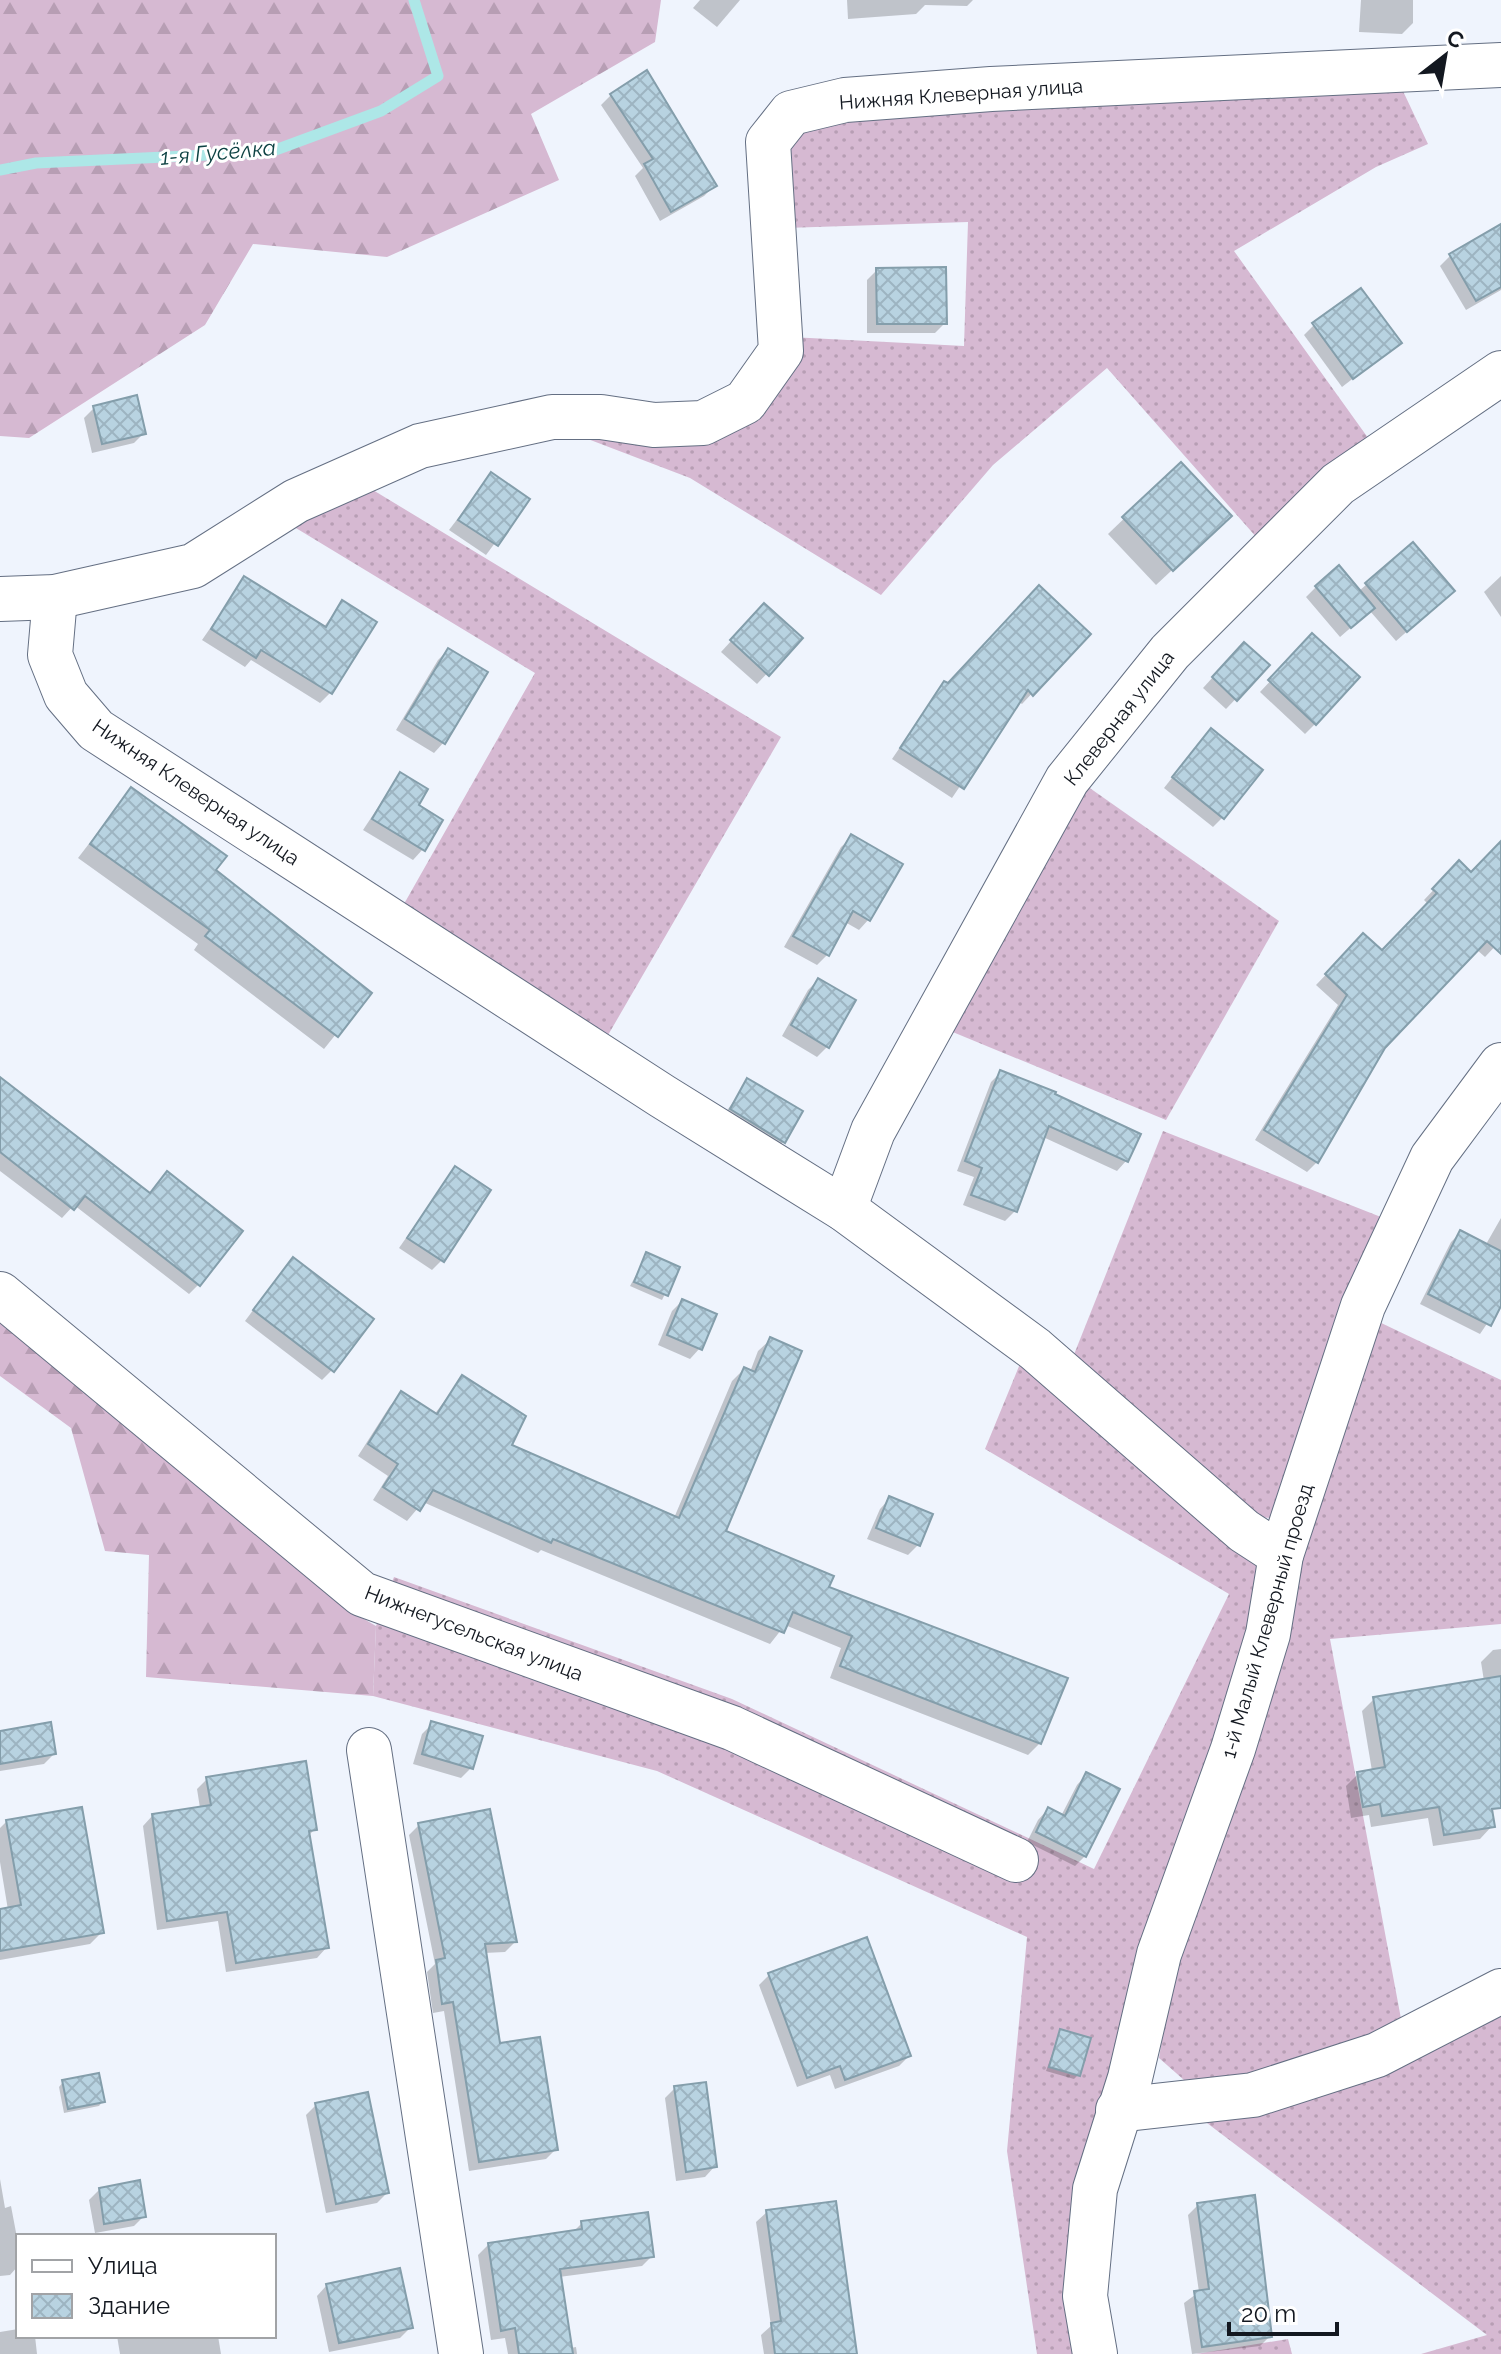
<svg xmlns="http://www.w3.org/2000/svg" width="1501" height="2354" font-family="Raleway,sans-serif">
<defs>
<pattern id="grass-dots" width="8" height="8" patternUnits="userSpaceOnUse" patternTransform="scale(2)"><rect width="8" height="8" fill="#d6b9d2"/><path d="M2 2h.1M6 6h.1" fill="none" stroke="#b79eb4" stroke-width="1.8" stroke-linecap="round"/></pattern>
<pattern id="forest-firs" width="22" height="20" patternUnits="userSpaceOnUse" patternTransform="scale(2)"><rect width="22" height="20" fill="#d6b9d2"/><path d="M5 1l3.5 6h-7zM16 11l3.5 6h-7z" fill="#b79eb4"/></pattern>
<pattern id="building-cross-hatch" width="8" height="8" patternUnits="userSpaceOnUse" patternTransform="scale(2)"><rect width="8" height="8" fill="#b8d3e1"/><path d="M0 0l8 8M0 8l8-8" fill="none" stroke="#9db4c1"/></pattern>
</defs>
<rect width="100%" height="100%" fill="#eff4fd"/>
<!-- grass -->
<g fill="url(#grass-dots)">
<path d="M1402,89L1428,144L1376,167L1234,251L1371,442L1258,539L1107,368L993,465L881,595L690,478L559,428L708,436L790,337L964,346L968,222L785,228L786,140L848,112Z"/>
<path d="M363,484L781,737L604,1042L400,911L535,673L281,519Z"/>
<path d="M1084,784L1279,921L1166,1120L943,1028Z"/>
<path d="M1163,1131L1386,1219L1273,1518L1254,1517L1073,1357Z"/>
<path d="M1377,1321L1501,1380V1624L1330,1639L1402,2024L1260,2076L1184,2080L1159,2058L1175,1961Z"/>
<path d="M1022,1359L1264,1565L1260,1630L1146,1949L1083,2354H1037L1007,2151L1027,1937L657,1771L373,1696L376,1626L394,1577L732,1699L1094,1869L1229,1594L985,1449Z"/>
<path d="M1501,2009V2354H1421L1487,2335L1203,2120Z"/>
<path d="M1288,2339L1292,2354H1196Z"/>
</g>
<!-- forest -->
<g fill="url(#forest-firs)">
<path d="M0,0H661L655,42L531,114L559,180L387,257L253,244L205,325L29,438L0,436Z"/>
<path d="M0,1321L352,1612L376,1626L373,1696L146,1677L149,1555L105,1551L71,1428L0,1376Z"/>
</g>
<!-- shadow -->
<g fill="#0003">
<path d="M700,0H740L717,27L693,8Z"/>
<path d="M847,0H973L967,6L925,5L916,14L848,19Z"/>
<path d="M1361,0H1413V23L1402,34L1359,32Z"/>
<path d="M611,95L714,186L704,196L660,221L635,176L643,168L601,105Z"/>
<path d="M1501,227V290L1466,310L1440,266L1450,256Z"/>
<path d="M877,270L945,323L935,333H867V280Z"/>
<path d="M1314,325L1399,343L1342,387L1304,335Z"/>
<path d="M94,408L144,433L134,443L92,453L84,418Z"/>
<path d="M1181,464L1214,531L1156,585L1108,534Z"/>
<path d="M491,475L527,500L486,555L449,530Z"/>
<path d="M1412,545L1442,601L1396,641L1370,611L1340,637L1306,597L1316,587L1359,591Z"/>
<path d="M1501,576V617L1484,592Z"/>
<path d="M245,578L323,628L342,603L330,693L320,703L251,660L245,667L202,640Z"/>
<path d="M754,616L800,638L757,684L721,652Z"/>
<path d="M1088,634L1022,704L1018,701L952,798L892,759L944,683L947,685Z"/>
<path d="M1313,636L1315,724L1305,734L1260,692Z"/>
<path d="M448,650L444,742L434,753L396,730L438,660Z"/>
<path d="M1234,654L1267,666L1226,709L1203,688Z"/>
<path d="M1201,741L1223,817L1213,827L1164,788Z"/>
<path d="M400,774L416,805L423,849L413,860L363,830Z"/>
<path d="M131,789L213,871L369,993L324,1049L194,950L198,944L78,858Z"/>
<path d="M852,837L869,919L859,930L845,922L827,955L817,965L784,947L841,847Z"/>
<path d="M1501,854V940L1485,957L1476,949L1383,1047L1317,1162L1307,1172L1255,1140L1338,1005L1316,985L1363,936L1382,953L1428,904L1424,900L1459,863L1471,874Z"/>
<path d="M818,980L827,1047L817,1057L782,1036L808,990Z"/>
<path d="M1000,1073L1138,1135L1126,1161L1117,1171L1043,1137L1015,1211L1005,1221L963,1205L974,1177L957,1171L991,1082Z"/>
<path d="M0,1079L148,1195L157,1184L199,1284L189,1294L74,1205L62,1218L0,1171Z"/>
<path d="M748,1081L783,1142L773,1152L721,1119Z"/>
<path d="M455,1168L442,1260L432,1270L399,1248Z"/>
<path d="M1501,1218V1303L1480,1334L1420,1304L1451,1242L1460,1233L1485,1246Z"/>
<path d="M647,1255L678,1268L662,1300L630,1286Z"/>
<path d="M283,1270L332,1370L322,1380L245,1321Z"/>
<path d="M682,1301L700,1348L690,1359L658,1345L672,1311Z"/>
<path d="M770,1340L723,1532L826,1589L1040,1743L1028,1755L830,1678L841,1648L785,1625L770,1644L541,1550L538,1553L423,1502L407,1521L373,1500L388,1476L358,1456L390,1406L401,1394L434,1415L462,1377L510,1446L674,1518L732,1381L744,1369L750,1372L758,1351Z"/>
<path d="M890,1498L918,1545L908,1555L867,1539L880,1509Z"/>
<path d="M1501,1649V1736L1478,1740L1492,1826L1480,1839L1433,1846L1428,1818L1371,1827L1369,1815L1351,1818L1346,1786L1358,1774L1372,1771L1362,1711L1374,1699L1484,1681L1481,1662L1493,1650Z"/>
<path d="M432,1724L471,1768L461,1778L413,1764L422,1734Z"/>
<path d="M0,1733L54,1754L44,1764L0,1771Z"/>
<path d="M1087,1774L1085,1856L1075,1866L1027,1842L1038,1820L1048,1809L1061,1816L1077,1785Z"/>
<path d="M207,1779L315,1829L308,1836L327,1947L317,1958L226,1972L218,1921L157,1930L143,1826L153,1815L200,1808L197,1789Z"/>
<path d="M7,1821L102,1932L90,1944L0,1960V1911L8,1910L0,1862V1828Z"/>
<path d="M419,1825L515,1942L505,1952L484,1953L498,2045L556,2149L546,2159L469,2171L444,2011L433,2013L427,1972L435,1964L409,1835Z"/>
<path d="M769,1975L909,2056L899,2066L835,2089L830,2075L797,2087L759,1985Z"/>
<path d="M1060,2032L1078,2075L1074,2079L1046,2071Z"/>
<path d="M63,2082L103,2101L99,2106L64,2113L59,2087Z"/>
<path d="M675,2088L715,2166L705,2177L676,2181L665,2098Z"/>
<path d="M316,2105L387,2193L377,2203L326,2213L306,2115Z"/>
<path d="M0,2179L5,2208L11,2206L18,2243V2266L10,2275L0,2276Z"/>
<path d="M100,2189L144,2216L134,2226L95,2233L89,2200Z"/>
<path d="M1198,2205L1270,2336L1260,2346L1192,2354L1184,2303L1199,2292L1188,2215Z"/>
<path d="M767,2212L857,2354H764L761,2335L771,2326L756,2222Z"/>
<path d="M582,2223L652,2256L642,2266L559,2277L570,2348L576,2347L577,2354H508L505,2338L491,2340L478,2255L488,2245L572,2233Z"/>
<path d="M327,2285L410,2328L400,2338L329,2352L317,2296Z"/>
<path d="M18,2329V2336H35L37,2354H0V2332Z"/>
<path d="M117,2336H218L221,2354H120Z"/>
</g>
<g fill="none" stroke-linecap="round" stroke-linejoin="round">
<!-- stream -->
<path stroke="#ade7e7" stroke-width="11" d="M0,170L36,163L270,152L381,111L438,76L414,0"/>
</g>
<!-- building -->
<g fill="url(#building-cross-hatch)" stroke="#849eab" stroke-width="2">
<path d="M647,70L717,186L671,212L644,164L653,159L610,94Z"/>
<path d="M1501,224V287L1476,301L1449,254Z"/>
<path d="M946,267L947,324H877L876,268Z"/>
<path d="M1361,288L1402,343L1353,379L1312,323Z"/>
<path d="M137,395L146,434L102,444L93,406Z"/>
<path d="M1181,462L1232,516L1173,571L1122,517Z"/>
<path d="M491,472L530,499L498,546L458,520Z"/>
<path d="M1413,542L1455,591L1407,632L1365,583Z"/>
<path d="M1339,565L1375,608L1351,628L1315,586Z"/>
<path d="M244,576L326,627L342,600L377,622L332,694L261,650L256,658L211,629Z"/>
<path d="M1039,585L1091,634L1033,696L1028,690L964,789L900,748L944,681L948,683Z"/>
<path d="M764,603L803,638L769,676L730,640Z"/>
<path d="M1312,633L1360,677L1316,725L1268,680Z"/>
<path d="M1244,642L1270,665L1237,701L1212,677Z"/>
<path d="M448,648L488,672L445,744L405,719Z"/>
<path d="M1211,728L1263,770L1224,819L1172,777Z"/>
<path d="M400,772L428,789L419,805L443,820L425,851L372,819Z"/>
<path d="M131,787L227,856L216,870L372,993L338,1037L205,936L210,930L90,844Z"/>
<path d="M851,834L903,864L870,921L853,911L829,956L793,936Z"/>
<path d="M1501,841V954L1487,941L1385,1048L1318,1163L1264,1130L1347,995L1325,974L1363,933L1382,950L1437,893L1432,889L1459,860L1471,872Z"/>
<path d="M818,978L856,1000L829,1048L791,1025Z"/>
<path d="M1000,1070L1056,1092L1055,1094L1141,1134L1128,1162L1049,1126L1017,1212L971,1195L982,1168L965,1161Z"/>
<path d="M0,1077L150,1193L167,1171L243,1231L200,1286L85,1196L74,1210L0,1152Z"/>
<path d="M747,1078L803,1111L785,1143L730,1109Z"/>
<path d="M455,1166L491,1190L444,1262L407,1238Z"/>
<path d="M1460,1230L1501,1251V1306L1491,1326L1428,1294Z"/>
<path d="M646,1252L680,1267L668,1296L634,1282Z"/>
<path d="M293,1257L374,1319L334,1372L253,1310Z"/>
<path d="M682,1299L717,1314L702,1350L667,1335Z"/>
<path d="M770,1337L802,1351L726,1531L834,1576L829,1587L1068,1678L1041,1744L840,1666L852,1636L793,1612L784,1633L553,1539L551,1543L433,1490L420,1511L383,1487L398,1464L368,1444L401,1391L437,1414L462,1375L526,1416L512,1445L679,1518L744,1367L755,1372Z"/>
<path d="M889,1496L933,1514L920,1546L876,1528Z"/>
<path d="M1501,1676V1808L1492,1809L1495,1827L1444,1835L1439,1807L1382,1816L1380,1804L1363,1807L1357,1772L1385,1767L1373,1697Z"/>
<path d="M431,1721L483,1736L473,1769L422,1754Z"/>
<path d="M51,1722L56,1754L0,1764V1731Z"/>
<path d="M306,1761L317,1830L309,1831L329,1948L236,1963L227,1912L167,1921L152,1814L211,1805L206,1777Z"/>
<path d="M1086,1772L1120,1789L1086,1857L1036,1832L1048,1807L1065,1816Z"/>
<path d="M82,1807L104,1933L0,1951V1909L21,1905L6,1820Z"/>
<path d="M490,1809L517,1942L485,1944L500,2043L540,2037L558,2150L479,2162L453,2002L442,2004L436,1960L445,1958L418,1823Z"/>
<path d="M867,1937L911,2056L845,2080L840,2066L807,2078L768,1973Z"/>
<path d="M1060,2029L1091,2038L1080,2076L1049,2067Z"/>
<path d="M99,2073L105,2102L68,2109L62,2080Z"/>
<path d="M706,2082L717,2167L686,2172L674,2086Z"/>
<path d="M368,2092L389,2193L336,2204L315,2103Z"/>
<path d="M140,2180L146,2217L104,2224L99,2188Z"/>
<path d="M1255,2195L1272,2337L1202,2347L1194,2291L1209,2289L1197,2203Z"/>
<path d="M836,2201L857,2354H775L771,2323L781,2321L766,2210Z"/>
<path d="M648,2212L654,2257L560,2269L573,2354H519L515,2328L501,2331L488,2243L582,2229L581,2221Z"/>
<path d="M400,2268L413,2328L339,2343L326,2284Z"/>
</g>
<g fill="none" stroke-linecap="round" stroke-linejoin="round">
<!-- minor casing -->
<g stroke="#646f83" stroke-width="46">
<g id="minor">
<path d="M55,597L50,655L66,695L96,730L662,1096L844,1209L1035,1349L1244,1531L1281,1555"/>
<path d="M0,599L55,597L193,566L296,501L420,446L552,417H601L654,425L703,423L745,402L781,351L768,142L791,113L845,100L991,89L1501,65"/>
<path d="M844,1209L873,1131L1067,780L1170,652L1338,484L1501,373"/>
<path d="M0,1294L362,1594L732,1728L1016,1860"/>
<path d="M369,1750L461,2354"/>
<path d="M1118,2110L1253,2095L1377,2055L1501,1991"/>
<path d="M1095,2354L1085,2296L1095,2189L1130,2078L1159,1954L1233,1749L1268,1634L1281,1555L1363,1306L1432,1158L1501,1065"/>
</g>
</g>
<!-- minor -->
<use href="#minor" stroke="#fff" stroke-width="44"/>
</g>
<g text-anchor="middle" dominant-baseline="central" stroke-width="6" stroke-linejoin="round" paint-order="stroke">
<!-- street labels -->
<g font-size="20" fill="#131820" stroke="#fff">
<text transform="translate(961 94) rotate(-4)">Нижняя Клеверная улица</text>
<text transform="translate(1119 718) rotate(-52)">Клеверная улица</text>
<text transform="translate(196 792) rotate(34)">Нижняя Клеверная улица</text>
<text transform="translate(1267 1621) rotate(-74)">1-й Малый Клеверный проезд</text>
<text transform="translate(474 1633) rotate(21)">Нижнегусельская улица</text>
</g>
<!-- water labels -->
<g font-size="22" font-style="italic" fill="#0d4243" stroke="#fff">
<text transform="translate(218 152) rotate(-5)">1-я Гусёлка</text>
</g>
</g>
<!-- legend -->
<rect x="16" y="2234" width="260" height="104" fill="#ffffff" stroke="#a1a3a6" stroke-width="2"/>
<rect x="32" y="2260" width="40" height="12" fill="#ffffff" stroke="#a1a3a6" stroke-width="2"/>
<text x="88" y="2274" font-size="24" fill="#131820">Улица</text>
<rect x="32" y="2294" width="40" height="24" fill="url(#building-cross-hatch)" stroke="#a1a3a6" stroke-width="2"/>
<text x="88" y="2314" font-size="24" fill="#131820">Здание</text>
<!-- north arrow -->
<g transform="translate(1445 56) rotate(31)" stroke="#ffffff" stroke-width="6" paint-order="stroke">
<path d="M0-6L14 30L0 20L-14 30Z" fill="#131820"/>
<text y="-12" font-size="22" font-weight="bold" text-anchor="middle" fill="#131820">С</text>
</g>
<!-- scale -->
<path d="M1229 2322v12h108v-12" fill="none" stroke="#131820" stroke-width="4"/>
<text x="1241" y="2322" font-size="24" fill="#131820" stroke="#ffffff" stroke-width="6" paint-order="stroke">20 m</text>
</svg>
